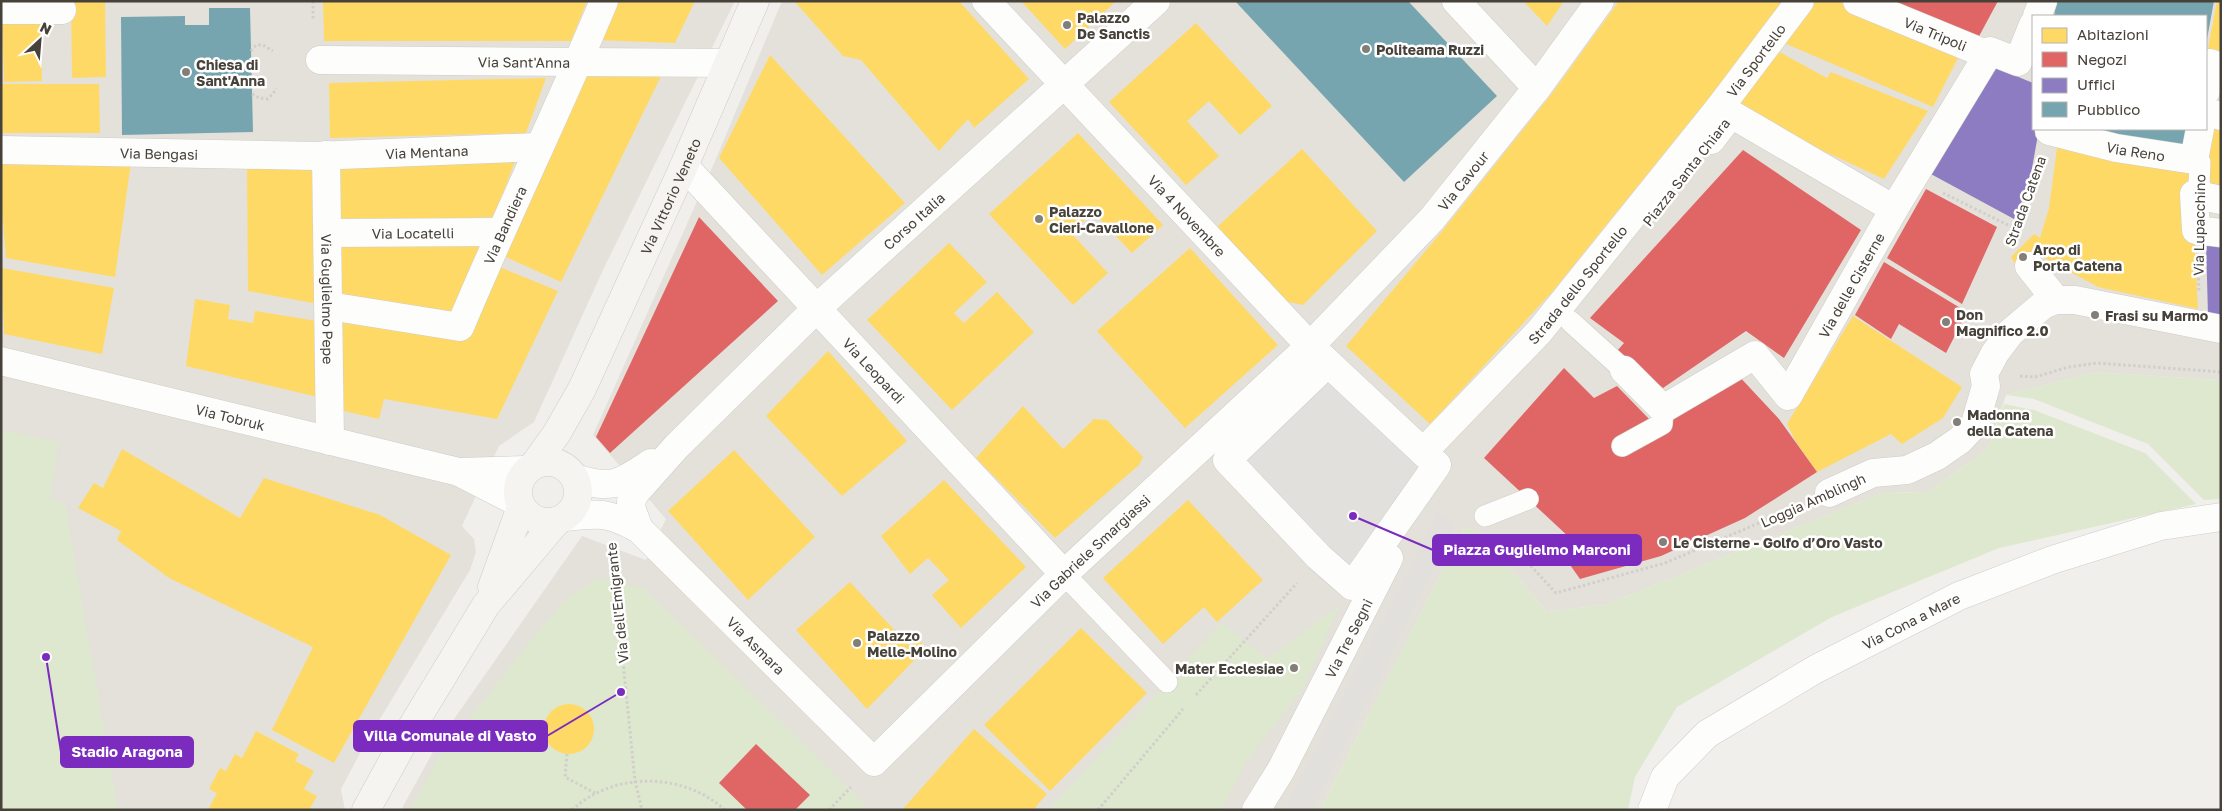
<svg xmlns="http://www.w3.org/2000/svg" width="2222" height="811" font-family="'Golos Text',sans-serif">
<rect width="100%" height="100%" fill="#f1efec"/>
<!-- residential -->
<g fill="#e4e1da" fill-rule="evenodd">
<path d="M1,1H735L603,270L534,422L499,446L462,526L474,539L476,552L470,570L366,742L341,789L345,810H1Z"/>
<path d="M782,1H2221V380L2096,372L2006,395L1988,449L1928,492L1881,493L1608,604L1547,612L1479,532L1464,528L1320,810H401L440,739L582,536L646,560L666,519L593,435L715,161ZM2033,16H2206V129H2033Z"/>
</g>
<!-- green -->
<g fill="#dee8cf">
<path d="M2096,372L2221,380V499L2204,500L2148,444L2034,399L2006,395Z"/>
<path d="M2004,404L2034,410L2145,453L2196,504L1999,548L1832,617L1677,707L1635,777L1628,810H1320L1464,528L1479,532L1547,612L1608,604L1881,493L1928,492L1988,449Z"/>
<path d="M1,430L59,442L50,497L65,504L118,810H1Z"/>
<path d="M599,578L643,588L865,804L859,810H410L439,757L543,626L567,598Z"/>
<path d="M1339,606L1304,687L1246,761L1222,810H1048L1222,623L1267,659Z"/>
</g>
<!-- parking -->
<g fill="#e2e0dd">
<path d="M1327,381L1419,467L1347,564L1246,457Z"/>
<path d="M1439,512L1455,525L1311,810H1285Z"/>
</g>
<!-- homes -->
<g fill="#ffd966">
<path d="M71,1H105L106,77L72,78Z"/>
<path d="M323,1H587L571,41H324Z"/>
<path d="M613,1H695L675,43L596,40Z"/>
<path d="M794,1H959L1029,79L974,128L968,119L939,151L861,60L843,56Z"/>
<path d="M1021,1H1116L1065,49Z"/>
<path d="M1523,1H1564L1547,26Z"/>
<path d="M1619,1H1787L1552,292L1430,424L1346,346L1443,230L1553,92Z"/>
<path d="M1811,1H1837L1961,52L1933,107L1784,43Z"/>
<path d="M2217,1H2221V58L2207,54Z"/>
<path d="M40,17L42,81L4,82L2,18Z"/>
<path d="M1196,23L1272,106L1240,135L1209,101L1187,121L1219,156L1186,185L1109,102Z"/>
<path d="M1770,47L1827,78L1831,72L1928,111L1884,179L1793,137L1727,101Z"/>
<path d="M770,55L905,203L822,275L719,158Z"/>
<path d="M661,76L561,282L497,253L579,77Z"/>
<path d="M546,78L526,133L330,138L329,83Z"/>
<path d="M1,84H99L100,133H1Z"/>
<path d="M2206,123L2221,127V198L2215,197L2204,157Z"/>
<path d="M1078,133L1163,225L1132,253L1093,212L1071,233L1108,273L1073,305L989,214Z"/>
<path d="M2058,141L2116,162L2191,169L2198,309L2098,287L2041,256L2020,273L2011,257L2034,234L2040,238L2049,208Z"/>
<path d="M1302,149L1377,231L1303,305L1276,299L1215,229Z"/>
<path d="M132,155L115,277L6,258L1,197V158Z"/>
<path d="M517,156L494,217L333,224L331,161Z"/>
<path d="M247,168H312L318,304L248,291Z"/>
<path d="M484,241L455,319L335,294L334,242Z"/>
<path d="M949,243L987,282L954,313L964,323L997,292L1034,332L952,410L867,320Z"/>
<path d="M1190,248L1278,345L1185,428L1097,331Z"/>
<path d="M492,264L558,291L497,419L384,399L379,419L335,409L340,317L458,338Z"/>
<path d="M2,268L114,288L102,354L4,334Z"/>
<path d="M195,299L230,305L228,319L253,323L255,311L323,322L322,398L186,366Z"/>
<path d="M1853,316L1962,387L1943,418L1902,444L1891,434L1817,472L1796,442L1787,424Z"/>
<path d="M828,351L907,441L842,496L766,416Z"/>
<path d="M1023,406L1063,449L1094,419L1107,420L1143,457L1139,465L1055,538L976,458Z"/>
<path d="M122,449L240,518L264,478L380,515L451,555L334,763L272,730L313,647L169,578L117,540L121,531L78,508L94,483L103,488Z"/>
<path d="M734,450L815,537L748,600L668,511Z"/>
<path d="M944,480L1026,567L961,628L932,595L949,580L928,558L910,574L881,536Z"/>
<path d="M1188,500L1263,580L1217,622L1204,607L1163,644L1103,578Z"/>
<path d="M850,582L910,647L918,639L926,648L867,709L796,630Z"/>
<path d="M1081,628L1147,693L1050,791L984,725Z"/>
<circle cx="569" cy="729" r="25"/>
<path d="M974,729L1047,794L1033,810H902Z"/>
<path d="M256,731L299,754L295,761L314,771L304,789L317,796L309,810H208L217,793L209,789L220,768L226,771L235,754L242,758Z"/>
</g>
<!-- shops -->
<g fill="#e06666">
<path d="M1886,1H1998L1977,40Z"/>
<path d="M1743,150L1861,230L1784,358L1746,331L1663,388L1617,351L1624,343L1590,318Z"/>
<path d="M1926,189L1997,227L1962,304L1887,258Z"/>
<path d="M699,217L778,301L610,453L596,437Z"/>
<path d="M1884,262L1967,312L1946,353L1899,324L1891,339L1855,315Z"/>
<path d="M1564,368L1594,398L1617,386L1652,422L1737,374L1779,419L1817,472L1745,518L1661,556L1580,579L1568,562L1585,552L1484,458Z"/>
<path d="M756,744L810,795L795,810H747L719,783Z"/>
</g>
<!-- offices -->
<g fill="#8e7cc3">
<path d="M1987,64L2033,83V129H2039L2029,185L2014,219L1929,173Z"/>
<path d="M2206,241L2221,243V318L2208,315Z"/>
</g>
<!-- public -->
<g fill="#76a5af">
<path d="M1235,1H1408L1497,96L1404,182Z"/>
<path d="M2057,1H2214L2207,39L2206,16H2054Z"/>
<path d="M209,8H250L253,132L122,135L121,17L185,16V25H209Z"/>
<path d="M2084,129H2192L2188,152Z"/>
</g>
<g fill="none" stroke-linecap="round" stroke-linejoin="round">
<!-- lane casing -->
<g stroke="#cfcdc9" stroke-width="22">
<g id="lane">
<path d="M2194,160L2200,162L2198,210"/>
<path d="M1570,321L1624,370"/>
<path d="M1622,446L1662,424L1663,409"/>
<path d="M1485,516L1528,499"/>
<path d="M1064,574L1167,682"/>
</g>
</g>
<!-- street casing -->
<g stroke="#cfcdc9" stroke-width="29">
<g id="street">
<path id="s1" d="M986,1L1310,346L1437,465L1352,586L1319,557L1227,460L1328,363"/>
<path d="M1456,1L1537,88"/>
<path id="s2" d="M1857,1L1988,55"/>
<path d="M1,10H62"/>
<path d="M2037,16L2043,1"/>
<path id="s3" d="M320,60L728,63"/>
<path d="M2206,91L2210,63L2221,67"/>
<path d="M2206,112L2221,116"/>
<path id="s4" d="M1731,114L1720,107L1800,1"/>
<path id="s5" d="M2049,129V131L2116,148L2194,160L2200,129"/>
<path d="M1711,140L1731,114L1894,209"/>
<path id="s6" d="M1,150L315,156L538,147"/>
<path id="s7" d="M326,155L330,441"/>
<path id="s8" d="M684,166L1064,574"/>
<path d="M2221,200L2194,194L2196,230L2221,233"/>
<path id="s9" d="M328,233L500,232"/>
<path d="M2029,266L2056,300"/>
<path id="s10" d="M329,306L460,327C506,217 558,111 604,1"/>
<path id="s11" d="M1,361L459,472L519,503"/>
<path id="s12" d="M1624,370L1663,409L1755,355L1788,396L1894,209L1990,51L2018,62L2033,25"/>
<path id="s13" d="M1423,452L1539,332L1720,107"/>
<path d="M460,472L527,470"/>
<path d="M575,478C613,490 619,484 651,463"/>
<path d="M1829,493L1873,473L1907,470L1937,456L1960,440L1975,424L1986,386L1984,374L1995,353L2010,333L2043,305L2056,300H2075L2221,329"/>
<path id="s14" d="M565,517C600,513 608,512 639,529L874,762L1064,574L1310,346L1432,219L1537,88L1600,1"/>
<path id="s15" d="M639,529L632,510L631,501L636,492L676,447L816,309L1156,1"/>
<path id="s16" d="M1256,810L1281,770L1389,558"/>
<path id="s17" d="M1652,810L1665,777L1707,734L1816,669L1959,596L2052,560L2161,526L2221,517"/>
</g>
</g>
<!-- secondary casing -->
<g stroke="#cfccc4" stroke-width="29">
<g id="secondary">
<circle cx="548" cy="492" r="30"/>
<path id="s18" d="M534,465L557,433L582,389L684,166L755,1"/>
<path d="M492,587L521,507"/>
<path d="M366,810L410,730L486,605L557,521"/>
</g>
</g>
<!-- path -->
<g stroke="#d1cfcc" stroke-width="3" stroke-dasharray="2.5 2.5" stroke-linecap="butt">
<path d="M313,1V20"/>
<path d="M251,51L256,45H263L273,51"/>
<path d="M252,94L259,98L267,99L273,94L276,88"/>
<path d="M1943,193L2016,229"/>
<path d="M2013,237L2040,163"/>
<path d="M2198,263L2199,292"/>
<path d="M2020,376L2035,377L2069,367L2097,363L2221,372"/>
<path d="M1507,540L1556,593L1665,563L1799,506"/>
<path d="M612,552L635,781L642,810"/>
<path d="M1196,695L1297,583"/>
<path d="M567,754L565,777L595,793"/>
<path d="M572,810C614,771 683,772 725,810"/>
<path d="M829,810L851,787"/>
<path d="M1098,810L1183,709"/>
</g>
<!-- lane -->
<use href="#lane" stroke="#fdfdfc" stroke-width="21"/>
<!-- street -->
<use href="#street" stroke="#fdfdfc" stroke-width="28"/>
<!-- secondary -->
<use href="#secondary" stroke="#f5f4f0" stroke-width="28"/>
</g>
<!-- markers -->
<g fill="#827e78" stroke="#fff" stroke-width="2">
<circle cx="1067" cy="25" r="5"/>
<circle cx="1366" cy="49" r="5"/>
<circle cx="186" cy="72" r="5"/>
<circle cx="1039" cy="219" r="5"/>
<circle cx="2023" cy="257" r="5"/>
<circle cx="2095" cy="315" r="5"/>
<circle cx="1946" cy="322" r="5"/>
<circle cx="1957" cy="422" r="5"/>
<circle cx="1663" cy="542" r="5"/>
<circle cx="857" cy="643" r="5"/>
<circle cx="1294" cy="668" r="5"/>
</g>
<g text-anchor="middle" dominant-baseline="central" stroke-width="5" stroke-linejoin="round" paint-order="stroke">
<!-- poi labels -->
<g font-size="14" font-weight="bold" fill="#464139" stroke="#fff" text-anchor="start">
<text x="1077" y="17">Palazzo<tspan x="1077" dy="16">De Sanctis</tspan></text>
<text x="1376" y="49">Politeama Ruzzi</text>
<text x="196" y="64">Chiesa di<tspan x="196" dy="16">Sant'Anna</tspan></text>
<text x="1049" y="211">Palazzo<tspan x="1049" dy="16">Cieri-Cavallone</tspan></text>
<text x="2033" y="249">Arco di<tspan x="2033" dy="16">Porta Catena</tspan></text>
<text x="1956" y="314">Don<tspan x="1956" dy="16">Magnifico 2.0</tspan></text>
<text x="2105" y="315">Frasi su Marmo</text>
<text x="1967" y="414">Madonna<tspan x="1967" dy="16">della Catena</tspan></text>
<text x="1673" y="542">Le Cisterne - Golfo d’Oro Vasto</text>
<text x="867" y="635">Palazzo<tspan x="867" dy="16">Melle-Molino</tspan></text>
<text x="1284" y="668" text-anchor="end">Mater Ecclesiae</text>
</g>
<!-- street labels -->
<g font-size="14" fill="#464139" stroke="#fff">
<text stroke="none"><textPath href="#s2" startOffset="85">Via Tripoli</textPath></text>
<text stroke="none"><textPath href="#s4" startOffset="72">Via Sportello</textPath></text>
<text stroke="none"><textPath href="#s3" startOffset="204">Via Sant'Anna</textPath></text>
<text stroke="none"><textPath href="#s5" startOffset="91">Via Reno</textPath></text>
<text stroke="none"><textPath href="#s6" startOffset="426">Via Mentana</textPath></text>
<text stroke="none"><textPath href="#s6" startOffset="158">Via Bengasi</textPath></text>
<text transform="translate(1686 172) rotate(-52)">Piazza Santa Chiara</text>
<text stroke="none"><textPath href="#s14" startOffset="1236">Via Cavour</textPath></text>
<text stroke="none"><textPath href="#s18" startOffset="302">Via Vittorio Veneto</textPath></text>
<text transform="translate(2025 201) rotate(-70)">Strada Catena</text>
<text stroke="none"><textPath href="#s1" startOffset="294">Via 4 Novembre</textPath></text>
<text stroke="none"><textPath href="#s15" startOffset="428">Corso Italia</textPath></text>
<text stroke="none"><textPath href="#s10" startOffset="244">Via Bandiera</textPath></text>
<text transform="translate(2199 225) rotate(-89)">Via Lupacchino</text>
<text stroke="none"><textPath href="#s9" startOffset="85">Via Locatelli</textPath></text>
<text stroke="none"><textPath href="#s13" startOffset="228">Strada dello Sportello</textPath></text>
<text stroke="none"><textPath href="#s12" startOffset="342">Via delle Cisterne</textPath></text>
<text stroke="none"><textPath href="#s7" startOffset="144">Via Guglielmo Pepe</textPath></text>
<text stroke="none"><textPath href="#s8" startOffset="279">Via Leopardi</textPath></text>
<text stroke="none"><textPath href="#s11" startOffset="236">Via Tobruk</textPath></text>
<text transform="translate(1813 500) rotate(-24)">Loggia Amblingh</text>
<text stroke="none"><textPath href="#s14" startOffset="710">Via Gabriele Smargiassi</textPath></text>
<text transform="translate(617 603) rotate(-96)">Via dell'Emigrante</text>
<text stroke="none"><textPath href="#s17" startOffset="329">Via Cona a Mare</textPath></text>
<text stroke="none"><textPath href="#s16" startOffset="195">Via Tre Segni</textPath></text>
<text stroke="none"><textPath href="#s14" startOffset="242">Via Asmara</textPath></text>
</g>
</g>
<!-- callouts -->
<path fill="none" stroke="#7b2cbf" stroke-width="2" d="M1353 516L1433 550M621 692L547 736M46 657L61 752"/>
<g fill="#7b2cbf" stroke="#fff" stroke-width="2">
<circle cx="1353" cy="516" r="5"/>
<circle cx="621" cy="692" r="5"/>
<circle cx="46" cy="657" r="5"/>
</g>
<g fill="#7b2cbf" stroke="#7b2cbf" stroke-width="2">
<rect x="1433" y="535" width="208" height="30" rx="5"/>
<rect x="354" y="721" width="193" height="30" rx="5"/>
<rect x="61" y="737" width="132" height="30" rx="5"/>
</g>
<g font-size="15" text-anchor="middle" font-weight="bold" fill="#fff">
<text x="1537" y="555">Piazza Guglielmo Marconi</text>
<text x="450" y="741">Villa Comunale di Vasto</text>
<text x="127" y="757">Stadio Aragona</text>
</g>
<!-- border -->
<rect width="2222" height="811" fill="none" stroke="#464139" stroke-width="5"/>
<!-- legend -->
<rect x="2032" y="15" width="175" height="115" fill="#ffffff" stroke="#b5b3b0"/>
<rect x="2042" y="28" width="25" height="15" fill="#ffd966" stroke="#b5b3b0"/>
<text x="2077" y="40" font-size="15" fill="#464139">Abitazioni</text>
<rect x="2042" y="52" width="25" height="15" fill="#e06666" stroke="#b5b3b0"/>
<text x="2077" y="65" font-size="15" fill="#464139">Negozi</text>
<rect x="2042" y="78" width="25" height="15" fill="#8e7cc3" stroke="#b5b3b0"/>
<text x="2077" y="90" font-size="15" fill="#464139">Uffici</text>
<rect x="2042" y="102" width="25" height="15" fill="#76a5af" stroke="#b5b3b0"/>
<text x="2077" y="115" font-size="15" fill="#464139">Pubblico</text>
<!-- north arrow -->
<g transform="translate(40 40) rotate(26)" stroke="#ffffff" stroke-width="4" paint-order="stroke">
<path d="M0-4L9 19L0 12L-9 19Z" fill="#464139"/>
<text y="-8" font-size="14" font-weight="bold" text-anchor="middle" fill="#464139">N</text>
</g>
</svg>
